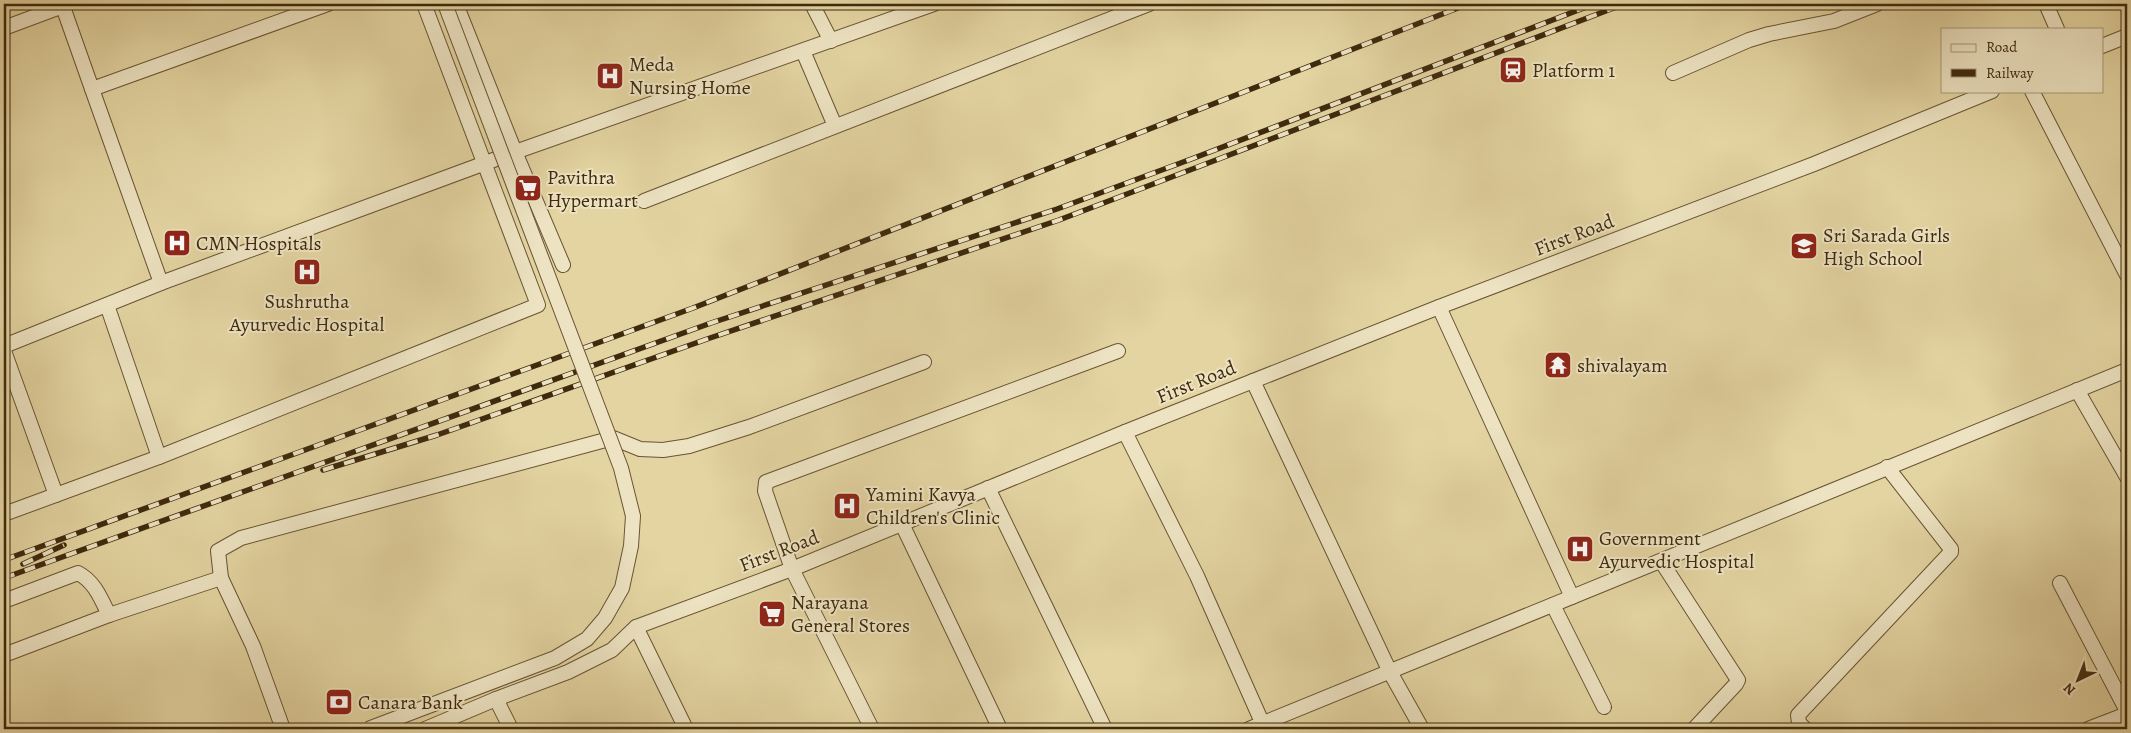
<svg xmlns="http://www.w3.org/2000/svg" width="2131" height="733" font-family="Alegreya,serif">
<rect width="100%" height="100%" fill="#e3d4a1"/>
<filter id="stains"><feTurbulence type="fractalNoise" baseFrequency=".004" numOctaves="4"/><feColorMatrix values="0 0 0 0 .2 0 0 0 0 .09 0 0 0 0 .02 0 0 0 .5 -.17"/></filter>
<radialGradient id="worn" r=".72"><stop offset=".6" stop-color="#630" stop-opacity="0"/><stop offset="1" stop-color="#630" stop-opacity=".3"/></radialGradient>
<g fill="none" stroke-linecap="round" stroke-linejoin="round">
<!-- street casing -->
<g stroke="#685433" stroke-width="16">
<g id="street">
<path d="M62,4L92,89"/>
<path d="M456,4L515,152L934,4"/>
<path d="M812,4L831,41"/>
<path d="M2046,4L2057,29"/>
<path d="M4,28L63,6"/>
<path d="M2102,46L2127,36"/>
<path d="M803,51L835,126"/>
<path d="M1673,73L1749,40L1769,34L1834,21L1877,4"/>
<path d="M2032,91L2127,275"/>
<path d="M644,201L1149,4"/>
<path d="M161,283L92,89L328,4"/>
<path d="M107,305L159,457"/>
<path d="M1439,307L1572,597"/>
<path d="M4,346L161,283L515,152L563,265"/>
<path d="M4,351L56,495"/>
<path d="M1253,381L1390,672L1422,729"/>
<path d="M2077,390L2127,477"/>
<path d="M1125,432L1197,576L1265,729"/>
<path d="M988,488L1105,729"/>
<path d="M4,514L159,457L538,305L424,4"/>
<path d="M902,524L1000,729"/>
<path d="M1661,561L1738,680L1736,684L1694,729"/>
<path d="M2060,583L2127,711"/>
<path d="M4,601L78,573C95,582 101,599 109,615"/>
<path d="M1553,605L1604,707"/>
<path d="M636,627L686,729"/>
<path d="M4,655L109,615L221,578"/>
<path d="M496,699L511,729"/>
<path d="M283,729L253,646L221,578L218,551L241,538L613,438L640,449L663,450L689,446L749,427L924,362"/>
<path d="M425,729L496,699L568,672L612,650L636,627L792,569L1125,432L1439,307L1814,164L1992,91"/>
<path d="M872,729L792,569L765,491L766,482L1118,351"/>
<path d="M1249,729L2127,370"/>
<path d="M1805,729L1799,723L1798,715L1951,552V549L1887,467"/>
<path d="M2088,729L2127,714"/>
</g>
</g>
<!-- street -->
<use href="#street" stroke="#ede3c2" stroke-width="14"/>
<!-- rail casing -->
<g stroke="#3f2a0e" stroke-width="5.5">
<g id="rail">
<path d="M323,470L437,435L710,338L1059,220L1624,4"/>
<path d="M4,560L693,308L1468,4"/>
<path d="M23,564L64,545"/>
<path d="M4,578L711,323L1057,209L1194,158L1594,4"/>
</g>
</g>
<!-- rail -->
<use href="#rail" stroke="#ede3c2" stroke-width="4" stroke-dasharray="11" stroke-linecap="butt"/>
<!-- street-bridge casing -->
<g stroke="#685433" stroke-width="16" stroke-linecap="butt">
<path id="street-bridge" d="M368,729L555,658L587,639L605,618L622,588L631,546L633,516L621,468L445,4"/>
</g>
<!-- street-bridge -->
<use href="#street-bridge" stroke="#ede3c2" stroke-width="14"/>
</g>
<!-- icons -->
<defs>
<g id="station-square" transform="scale(1.4375)"><rect x="-9" y="-9" width="18" height="18" rx="4" fill="#8f2418" stroke="#ede3c2"/><path d="M-3-6H3Q5-6 5-4V2Q5 4 3 4L4.5 6H3L1.5 4h-3L-3 6H-4.5L-3 4Q-5 4-5 2V-4Q-5-6-3-6ZM-3.5-4v3h7v-3ZM-3.5 1v1.5H-2V1ZM2 1v1.5H3.5V1Z" fill="#fff"/></g>
<g id="hospital-square" transform="scale(1.4375)"><rect x="-9" y="-9" width="18" height="18" rx="4" fill="#8f2418" stroke="#ede3c2"/><path d="M-5-5h3v3.5h4V-5h3V5h-3V1.5h-4V5h-3Z" fill="#fff"/></g>
<g id="supermarket-square" transform="scale(1.4375)"><rect x="-9" y="-9" width="18" height="18" rx="4" fill="#8f2418" stroke="#ede3c2"/><path d="M-6-5.5h2.5l.6 2H6L4.5 2H-2.5L-4.4-4H-6ZM-1.5 3.2a1.3 1.3 0 1 0 .1 0ZM3 3.2a1.3 1.3 0 1 0 .1 0Z" fill="#fff"/></g>
<g id="school-square" transform="scale(1.4375)"><rect x="-9" y="-9" width="18" height="18" rx="4" fill="#8f2418" stroke="#ede3c2"/><path d="M0-5L7-2L0 1L-7-2ZM-4 1L0 2.5L4 1V4Q0 6-4 4Z" fill="#fff"/></g>
<g id="temple-square" transform="scale(1.4375)"><rect x="-9" y="-9" width="18" height="18" rx="4" fill="#8f2418" stroke="#ede3c2"/><path d="M0-6L5-2H3V0L6.5 2.5H4V6H1.5V3h-3V6H-4V2.5H-6.5L-3 0V-2H-5Z" fill="#fff"/></g>
<g id="bank-square" transform="scale(1.4375)"><rect x="-9" y="-9" width="18" height="18" rx="4" fill="#8f2418" stroke="#ede3c2"/><path d="M-6-4H6V4H-6ZM0-2.3a2.3 2.3 0 1 0 0 4.6a2.3 2.3 0 1 0 0-4.6Z" fill="#fff"/></g>
</defs>
<g fill-rule="evenodd">
<use href="#station-square" x="1513" y="70"/>
<use href="#hospital-square" x="610" y="76"/>
<use href="#supermarket-square" x="528" y="188"/>
<use href="#hospital-square" x="177" y="243"/>
<use href="#school-square" x="1804" y="246"/>
<use href="#hospital-square" x="307" y="272"/>
<use href="#temple-square" x="1558" y="365"/>
<use href="#hospital-square" x="847" y="506"/>
<use href="#hospital-square" x="1580" y="549"/>
<use href="#supermarket-square" x="772" y="614"/>
<use href="#bank-square" x="339" y="702"/>
</g>
<g text-anchor="middle" dominant-baseline="central" stroke-width="4" stroke-linejoin="round" paint-order="stroke">
<!-- poi labels -->
<g font-size="20" fill="#3f2a0e" stroke="#ede3c2" text-anchor="start">
<text x="629" y="64">Meda<tspan x="629" dy="23">Nursing Home</tspan></text>
<text x="1532" y="70">Platform 1</text>
<text x="547" y="177">Pavithra<tspan x="547" dy="23">Hypermart</tspan></text>
<text x="1823" y="235">Sri Sarada Girls<tspan x="1823" dy="23">High School</tspan></text>
<text x="196" y="243">CMN Hospitals</text>
<text x="307" y="301" text-anchor="middle">Sushrutha<tspan x="307" dy="23">Ayurvedic Hospital</tspan></text>
<text x="1577" y="365">shivalayam</text>
<text x="866" y="494">Yamini Kavya<tspan x="866" dy="23">Children's Clinic</tspan></text>
<text x="1599" y="538">Government<tspan x="1599" dy="23">Ayurvedic Hospital</tspan></text>
<text x="791" y="602">Narayana<tspan x="791" dy="23">General Stores</tspan></text>
<text x="358" y="702">Canara Bank</text>
</g>
<!-- street labels -->
<g font-size="20" fill="#3f2a0e" stroke="#ede3c2">
<text transform="translate(1574 235) rotate(-21)">First Road</text>
<text transform="translate(1196 382) rotate(-22)">First Road</text>
<text transform="translate(779 551) rotate(-21)">First Road</text>
</g>
</g>
<!-- margin -->
<rect width="2131" height="733" fill="none" stroke="#e3d4a1" stroke-width="20"/>
<rect x="5" y="5" width="2121" height="723" fill="none" stroke="#3f2a0e" stroke-width="2.5"/>
<rect x="10" y="10" width="2111" height="713" fill="none" stroke="#3f2a0e"/>
<!-- legend -->
<rect x="1941" y="28" width="162" height="65" fill="#ede3c2" stroke="#a7997a"/>
<rect x="1951" y="44" width="25" height="8" fill="#ede3c2" stroke="#a7997a"/>
<text x="1986" y="52" font-size="15" fill="#3f2a0e">Road</text>
<rect x="1951" y="69" width="25" height="8" fill="#3f2a0e" stroke="#a7997a"/>
<text x="1986" y="78" font-size="15" fill="#3f2a0e">Railway</text>
<!-- north arrow -->
<g transform="translate(2078 680) rotate(223)" stroke="#ede3c2" stroke-width="4" paint-order="stroke">
<path d="M0-4L9 19L0 12L-9 19Z" fill="#3f2a0e"/>
<text y="-8" font-size="14" font-weight="bold" text-anchor="middle" fill="#3f2a0e">N</text>
</g>
<rect width="100%" height="100%" filter="url(#stains)"/>
<rect width="100%" height="100%" fill="url(#worn)"/>
</svg>
